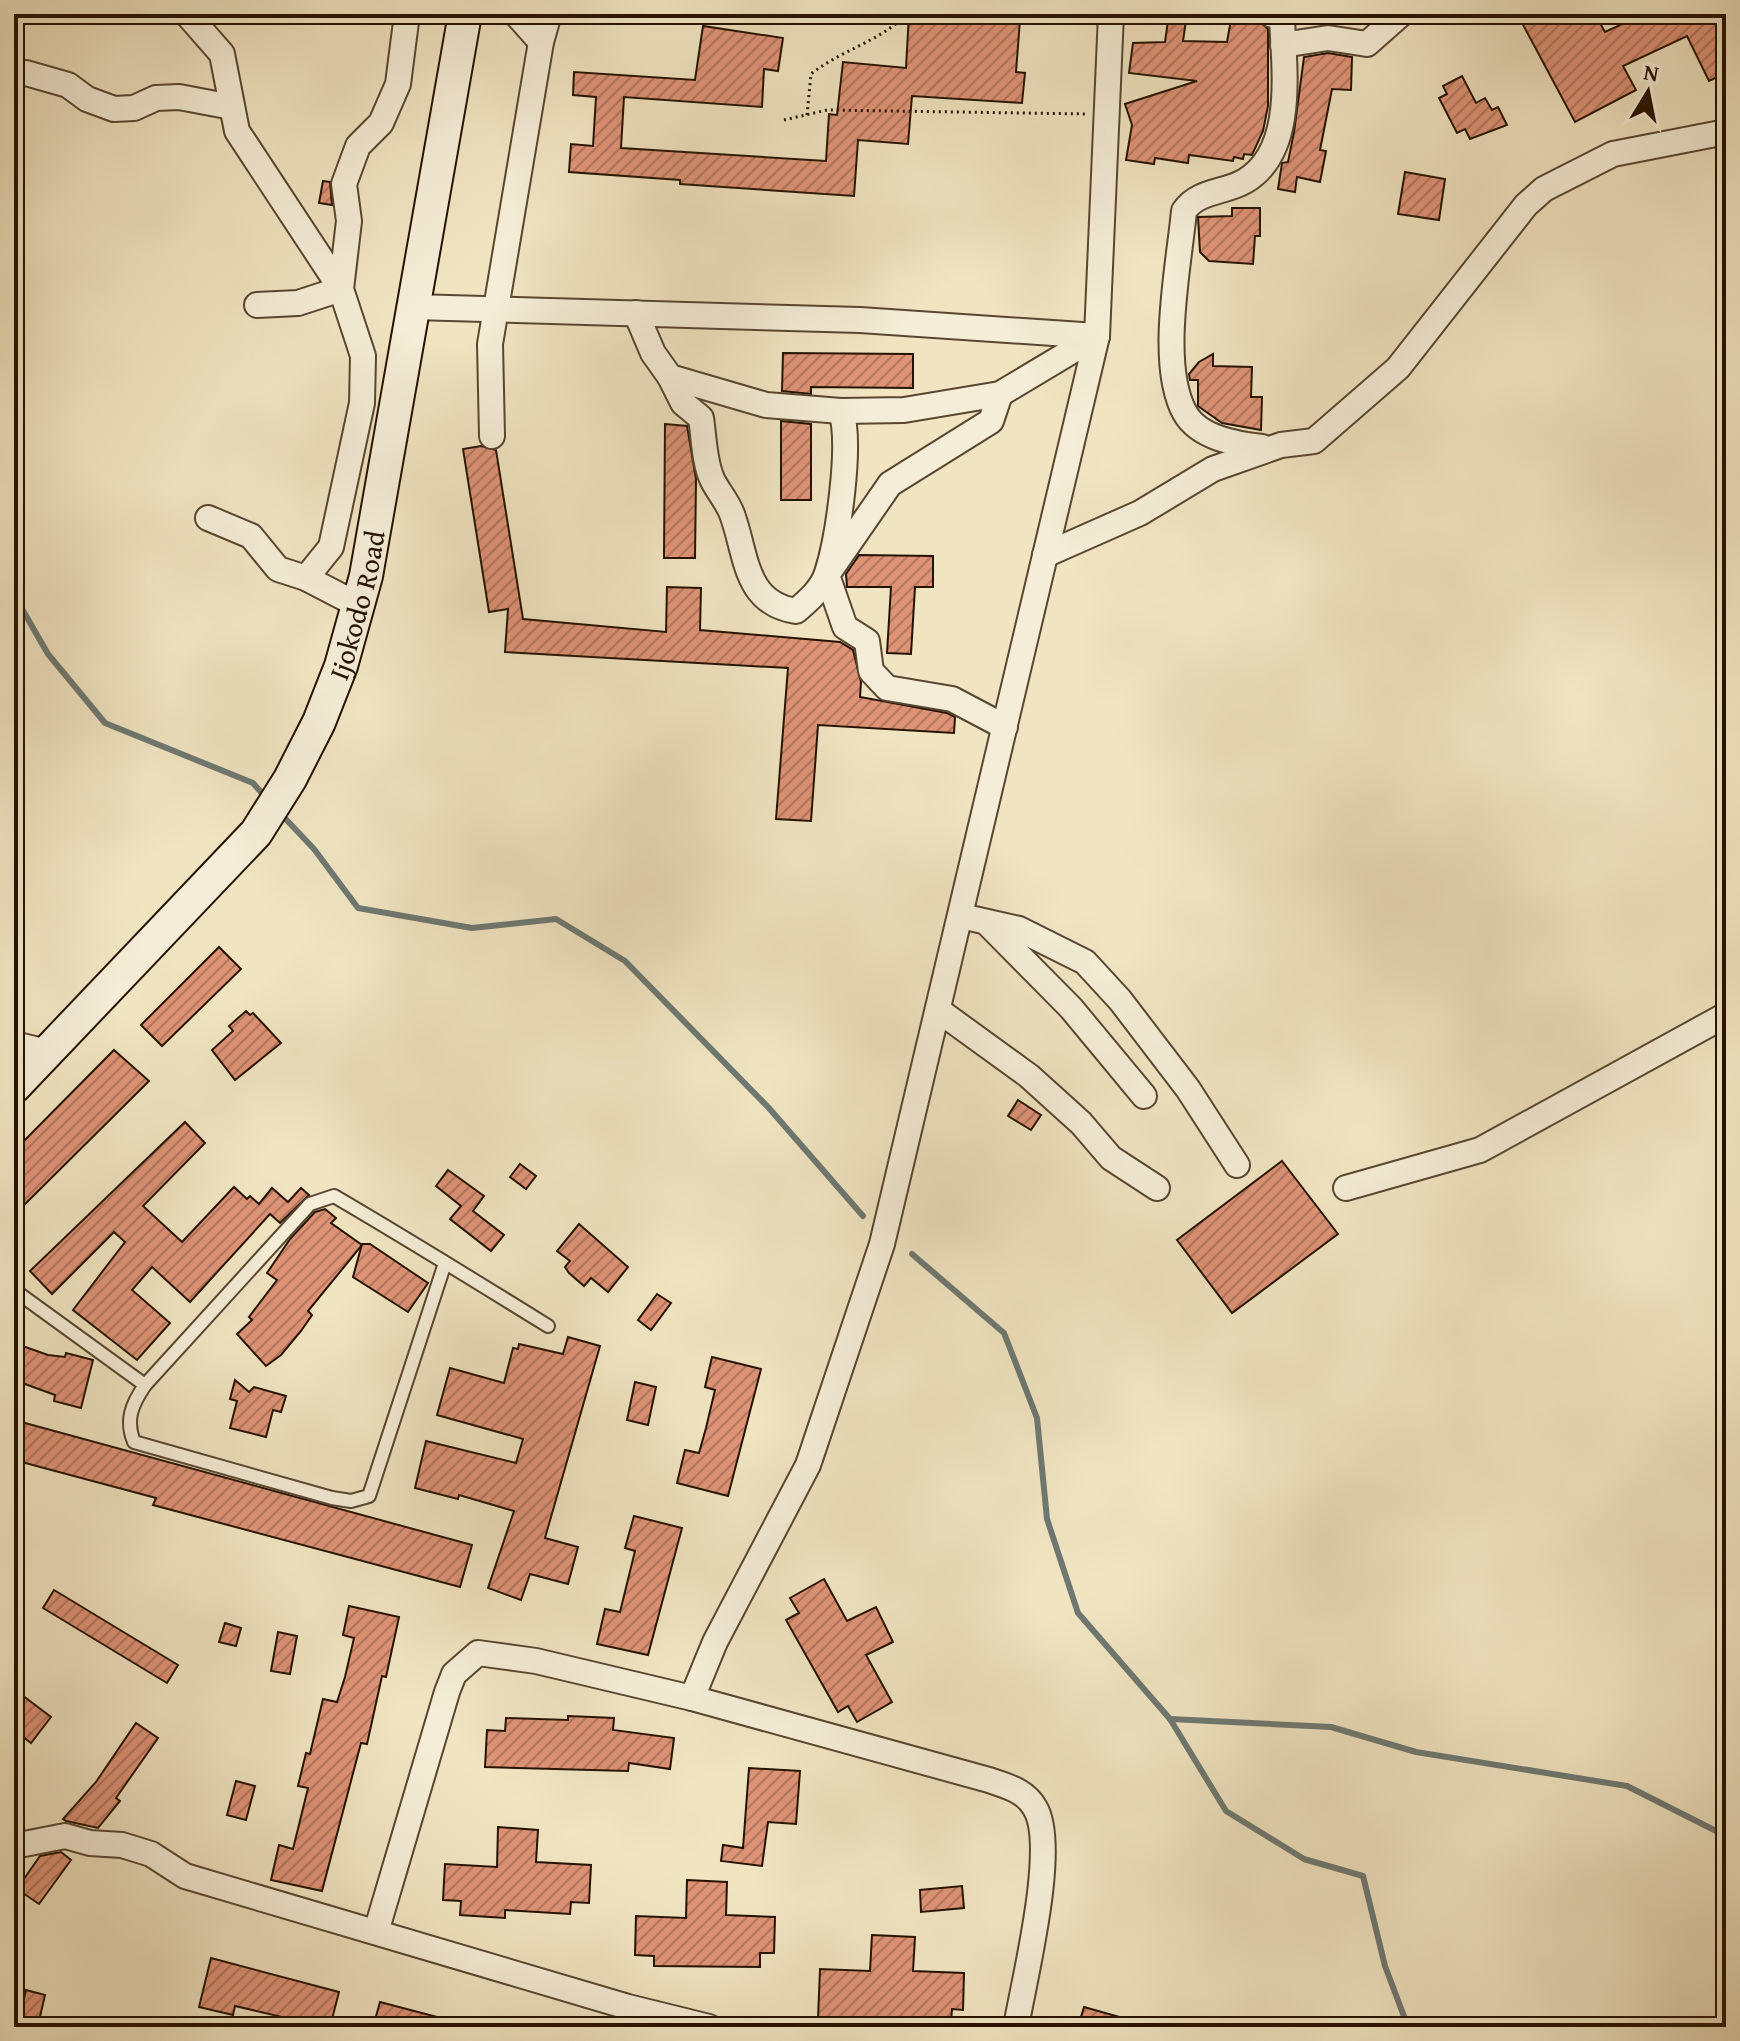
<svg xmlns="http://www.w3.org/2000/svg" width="1740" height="2041" font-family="'Gentium Book Plus',serif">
<defs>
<pattern id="building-hatch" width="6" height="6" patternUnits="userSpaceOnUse" patternTransform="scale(2)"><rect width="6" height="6" fill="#de9377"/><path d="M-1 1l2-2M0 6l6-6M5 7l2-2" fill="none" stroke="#b4775f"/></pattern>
</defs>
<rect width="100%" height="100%" fill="#f0e4c1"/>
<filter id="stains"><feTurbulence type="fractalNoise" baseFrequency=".0025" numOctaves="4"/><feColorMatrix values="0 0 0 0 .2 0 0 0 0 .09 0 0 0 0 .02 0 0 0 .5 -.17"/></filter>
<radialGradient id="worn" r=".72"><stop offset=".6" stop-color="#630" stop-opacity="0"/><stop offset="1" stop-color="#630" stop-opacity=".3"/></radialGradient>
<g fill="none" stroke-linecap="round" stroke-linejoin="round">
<!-- stream -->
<g stroke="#6e7871" stroke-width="6">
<path d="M14,595L48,654L105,723L253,783L267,799"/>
<path d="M280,813L314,849L358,908L472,928L556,919L625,961L768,1107L863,1216"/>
<path d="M912,1254L1004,1333L1037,1418L1047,1519L1078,1613L1170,1719L1226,1811L1304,1859L1363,1876L1385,1966L1408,2027"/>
<path d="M1170,1719L1331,1727L1416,1752L1627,1786L1726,1836"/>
</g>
</g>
<!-- building -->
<g fill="url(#building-hatch)" stroke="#251200" stroke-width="2">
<path d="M909,14L1020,20L1016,72L1025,73L1022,103L912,96L908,144L858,140L854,196L680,184V180L569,172L571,144L593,146L596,97L573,95L574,72L695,80L703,26L783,38L778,71L764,69L762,107L624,97L621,148L826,161L829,114L837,115L843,62L906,68Z"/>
<path d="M1169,14H1187L1183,41L1227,42L1232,14L1256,18L1268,29V106L1263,131L1252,155L1244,154L1243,159L1234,157L1233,161L1189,155L1188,163L1155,158L1154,164L1126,160L1132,125L1125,104L1197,81L1129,73L1133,43L1165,42Z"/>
<path d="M1535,14H1595L1605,32L1644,14H1718L1726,31V73L1709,81L1687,36L1623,66L1636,90L1575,122L1521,21Z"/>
<path d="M1328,53L1352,57L1351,90L1332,89L1320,150L1326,151L1320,182L1297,177L1295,192L1278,189L1282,163L1288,162L1294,132L1304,57Z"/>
<path d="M1462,76L1476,103L1485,98L1492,110L1498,107L1507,125L1470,139L1465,129L1457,133L1439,98L1447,94L1443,86Z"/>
<path d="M1405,172L1445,179L1439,220L1398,214Z"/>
<path d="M323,181L330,182L332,205L319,203Z"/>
<path d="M1232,208H1260V236H1255L1253,264L1209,261L1200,252L1198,217L1232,216Z"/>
<path d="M783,353L913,354V388L811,387V394L782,391Z"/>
<path d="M1213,354V366L1252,367L1251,397H1262L1261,430L1222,423L1198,406V380H1190L1189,374L1199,362Z"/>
<path d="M781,421L811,424V500H781Z"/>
<path d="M665,424L687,426L696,479L695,558H664Z"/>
<path d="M481,446L496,450L523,619L666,632L667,587L701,588L700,630L840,642L853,650L861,682L860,697L947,713L955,717L954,733L818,725L811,821L776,819L788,668L505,652L508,609L489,612L463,449Z"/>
<path d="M859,555L933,556V587H915L911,654L887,653L891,587H847L846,574Z"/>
<path d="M219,947L241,969L162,1046L141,1025Z"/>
<path d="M246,1011L250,1015L253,1013L281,1043L235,1080L212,1050L233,1031L229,1026Z"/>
<path d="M114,1050L149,1081L14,1215V1151Z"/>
<path d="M1018,1100L1041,1115L1031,1130L1008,1116Z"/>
<path d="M185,1122L205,1143L143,1206L182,1242L234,1187L247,1199L250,1196L259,1204L272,1188L288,1202L301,1188L309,1195L280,1223L270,1214L190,1302L152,1267L132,1290L170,1323L137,1360L73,1310L125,1242L114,1232L52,1294L30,1271Z"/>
<path d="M1282,1161L1338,1234L1232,1313L1177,1240Z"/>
<path d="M520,1164L536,1176L526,1189L510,1177Z"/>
<path d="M448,1170L484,1196L473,1211L504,1235L491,1251L450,1219L461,1206L436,1186Z"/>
<path d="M325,1209L336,1218L331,1223L362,1245L308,1311L312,1315L301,1331L281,1355L266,1366L237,1334L252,1320L249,1317L277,1280L267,1273L290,1239L315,1212Z"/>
<path d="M579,1224L628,1267L608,1292L591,1278L584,1286L569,1273L565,1267L570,1261L557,1251Z"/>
<path d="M362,1244H370L428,1283L408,1312L353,1277Z"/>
<path d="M657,1294L671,1303L651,1330L638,1320Z"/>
<path d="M568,1337L600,1346L545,1538L578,1547L568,1584L530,1574L521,1600L488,1588L514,1511L459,1495L458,1499L415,1488L426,1441L516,1463L523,1439L437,1415L450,1368L504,1383L513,1348L518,1349L519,1344L563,1354Z"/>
<path d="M14,1343L48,1355L65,1357L66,1353L93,1360L81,1408L54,1401L55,1395L14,1380Z"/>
<path d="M712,1357L761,1369L728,1496L677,1483L685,1450L699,1453L706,1428L715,1390L705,1387Z"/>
<path d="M235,1380L249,1392L254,1387L286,1396L281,1412L273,1410L266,1437L230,1428L237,1401L230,1399Z"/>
<path d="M635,1382L656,1387L648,1425L627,1420Z"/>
<path d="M14,1420L472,1545L460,1587L153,1505L156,1498L14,1460Z"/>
<path d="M634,1516L682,1528L648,1655L597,1644L605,1609L620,1612L635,1551L625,1548Z"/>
<path d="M824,1579L847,1621L876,1607L893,1642L866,1655L892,1702L857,1722L848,1706L838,1712L786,1620L799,1613L790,1598Z"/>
<path d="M54,1590L178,1665L167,1683L43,1608Z"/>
<path d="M349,1606L399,1617L386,1677L382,1676L367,1744L361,1743L322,1891L271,1880L279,1845L293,1849L308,1788L298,1786L306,1753L310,1754L323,1699L337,1702L345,1677L354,1638L343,1635Z"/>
<path d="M225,1623L241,1628L236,1646L219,1642Z"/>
<path d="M278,1632L297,1636L290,1674L271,1671Z"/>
<path d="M14,1689L51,1717L31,1743L14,1730Z"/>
<path d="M568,1716L614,1718L613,1730L674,1738L670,1769L629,1763L628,1771L485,1767L487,1730L505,1731L506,1718L568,1720Z"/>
<path d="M136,1723L158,1738L116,1798L120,1801L98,1828L66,1821L63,1819L96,1782Z"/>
<path d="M749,1768L800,1771L796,1824L768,1822L762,1866L721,1861L723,1845L743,1848Z"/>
<path d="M236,1781L255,1786L246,1820L227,1815Z"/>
<path d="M498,1827L538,1830L536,1862L591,1865L589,1903L571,1902L570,1914L505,1910V1918L460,1915L461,1901L443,1900L445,1864L497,1867Z"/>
<path d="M61,1852L71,1860L39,1904L17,1889L40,1856Z"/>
<path d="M687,1880L727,1882L726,1915L775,1917L774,1953H760V1967L654,1966V1956L635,1955L636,1916L686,1918Z"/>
<path d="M962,1886L964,1908L921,1912L920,1890Z"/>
<path d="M872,1935L915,1937L913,1971L964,1973L963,2010L952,2009L951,2023L818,2019L820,1969L870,1971Z"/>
<path d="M211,1958L339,1992L330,2027H293L295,2020L235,2006L233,2015L199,2007Z"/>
<path d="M26,1990L45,1995L39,2021L20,2016Z"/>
<path d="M380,2002L456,2022L455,2027H373Z"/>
<path d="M1084,2007L1137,2022L1136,2027H1078Z"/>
</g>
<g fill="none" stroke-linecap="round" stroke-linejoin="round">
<!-- lane casing -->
<g stroke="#584630" stroke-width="16">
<g id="lane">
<path d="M445,1263L369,1496L351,1501L332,1498L134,1442C125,1420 132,1404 145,1385L310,1204L334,1196C406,1238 477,1282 548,1326"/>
<path d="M14,1290L145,1385"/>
</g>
</g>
<!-- street casing -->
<g stroke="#584630" stroke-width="28">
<g id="street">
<path d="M187,14L222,54L237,131L341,289L298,303L257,305"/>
<path d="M516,14L541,42"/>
<path d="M1283,45L1328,38L1367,44L1401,14"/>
<path d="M26,73L68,85L87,99L114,109L134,108L156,98L179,97L232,107"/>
<path d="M414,307L860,320L1097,336L1111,14"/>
<path d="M636,313L653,353L670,377L766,405L841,411L904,410L1000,394L1097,336"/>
<path d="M670,377L683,403L701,418C704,437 704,461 712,479C718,492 729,503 733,517C747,557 745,603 796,611C808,601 822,589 827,573C838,539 852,444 841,411"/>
<path d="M1000,394L991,421L890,484L827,575L845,627L867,641L871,671L887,688L952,699L1005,727"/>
<path d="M492,436L490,344L541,42L549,14"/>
<path d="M1262,447C1236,444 1199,438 1185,413C1158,365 1179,265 1184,211C1198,190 1225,193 1245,181C1296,151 1284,69 1282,18L1270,14"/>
<path d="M208,518L251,536L278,569L306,578"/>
<path d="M1045,555L1140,513L1213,469L1281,445L1314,441L1398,368L1526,205L1544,189L1613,154L1726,132"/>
<path d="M358,605L306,578L331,547L362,403L363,356L341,289L349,221L344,184L358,146L381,123L398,84L407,14"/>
<path d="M961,916L1019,929L1085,962L1120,1000L1188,1089L1237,1165"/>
<path d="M987,923L1071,1008L1144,1096"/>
<path d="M938,1010L1029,1076L1081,1123L1111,1158L1157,1188"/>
<path d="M14,1044L47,1052"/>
<path d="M1346,1188L1480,1150L1726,1015"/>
<path d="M14,1846L65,1836L90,1843L122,1845L151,1854L185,1876L628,2007L709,2027"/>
<path d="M376,1932L447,1692L454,1674L478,1653L536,1661L692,1698"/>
<path d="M1016,2027C1024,1980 1058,1846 1035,1808C1025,1790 1006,1786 989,1780L692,1698L715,1642L808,1465L882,1244L1097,336"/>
</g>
</g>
<!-- secondary casing -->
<g stroke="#251200" stroke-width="36">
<g id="secondary">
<path id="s1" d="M14,1087L256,833L290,779L319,722L341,666L366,576L465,14"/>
</g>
</g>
<!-- path -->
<g stroke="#251200" stroke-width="3" stroke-dasharray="2 4" stroke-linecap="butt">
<path d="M807,115L811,74C841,50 879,42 907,14"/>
<path d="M784,120L827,110L1087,114"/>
</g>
<!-- lane -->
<use href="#lane" stroke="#f5edd7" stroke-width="12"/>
<!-- street -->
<use href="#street" stroke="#f5edd7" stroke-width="24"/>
<!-- secondary -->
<use href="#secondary" stroke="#f5edd7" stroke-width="32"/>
</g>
<g text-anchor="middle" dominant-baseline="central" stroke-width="6" stroke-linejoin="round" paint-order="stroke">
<!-- street labels -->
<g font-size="28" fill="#251200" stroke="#f5edd7">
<text stroke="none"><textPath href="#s1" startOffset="602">Ijokodo Road</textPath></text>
</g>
</g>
<!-- margin -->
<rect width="1740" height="2041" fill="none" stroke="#f0e4c1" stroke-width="48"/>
<rect x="16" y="16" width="1708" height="2009" fill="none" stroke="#251200" stroke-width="4"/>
<rect x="24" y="24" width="1692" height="1993" fill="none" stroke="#251200" stroke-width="2"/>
<!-- north arrow -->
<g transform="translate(1648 92) rotate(10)" stroke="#f5edd7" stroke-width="6" paint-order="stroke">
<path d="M0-6L14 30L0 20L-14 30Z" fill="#251200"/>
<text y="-12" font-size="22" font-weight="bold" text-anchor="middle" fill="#251200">N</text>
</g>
<rect width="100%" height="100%" filter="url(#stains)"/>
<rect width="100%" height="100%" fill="url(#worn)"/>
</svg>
